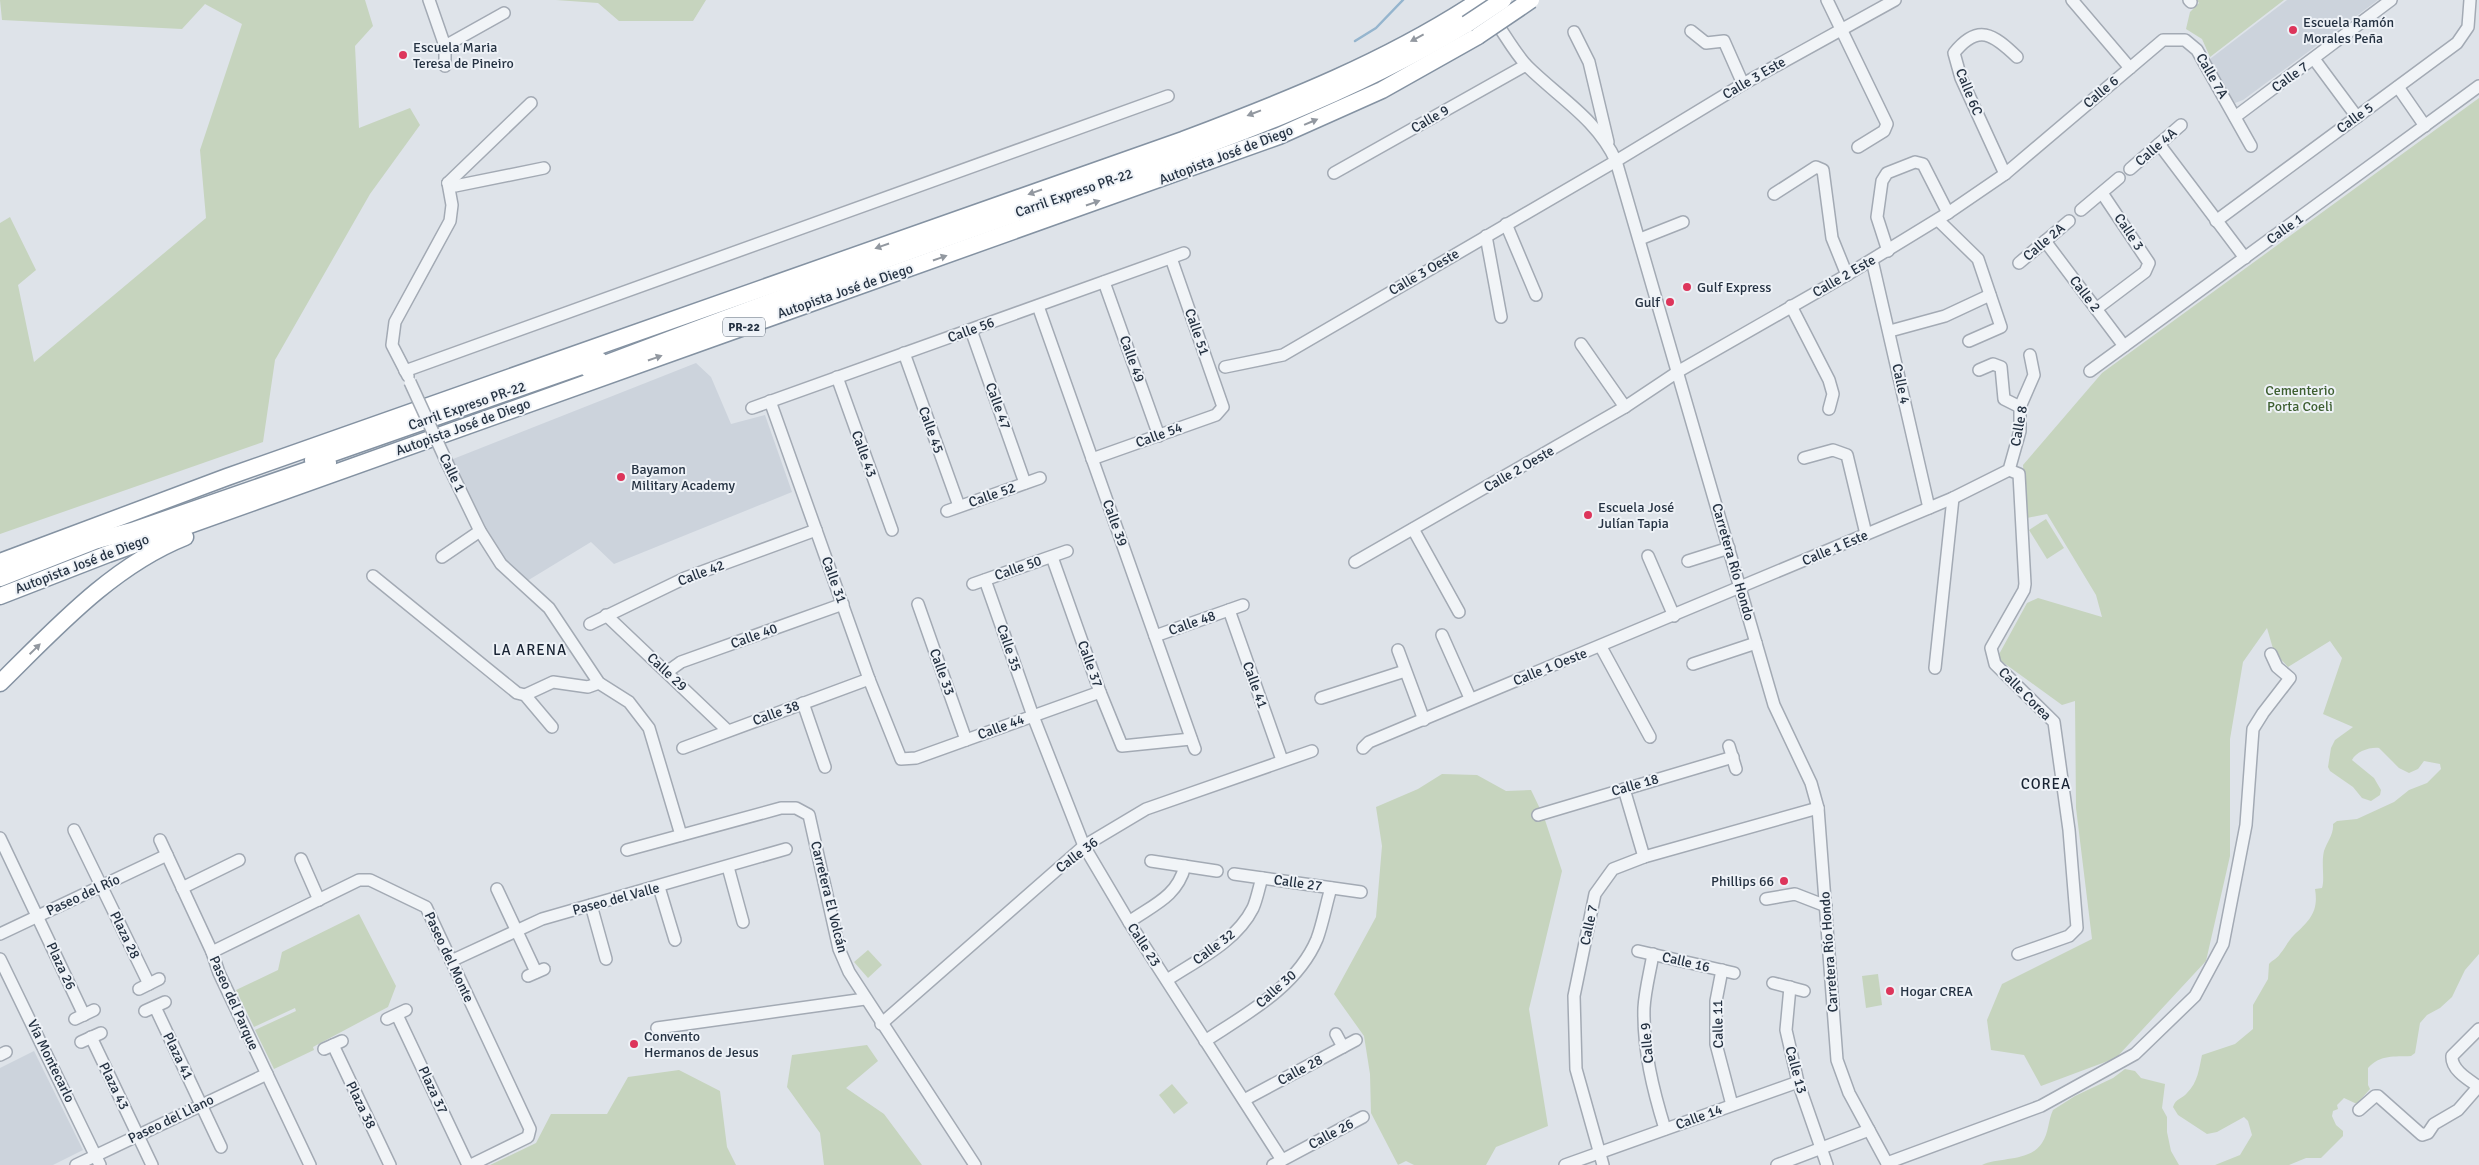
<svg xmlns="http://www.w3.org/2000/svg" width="2479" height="1165" font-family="Signika,sans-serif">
<rect width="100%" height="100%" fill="#dee3e9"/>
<!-- built -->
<g fill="#ccd3dc">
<path d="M2287,0H2378L2243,100L2235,103L2210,65V59Z"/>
<path d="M696,363L711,377L731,424L765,415L792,492L614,564L591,542L527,581L504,559L448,461Z"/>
<path d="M34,1051L83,1150L53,1165H0V1068Z"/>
</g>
<!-- green -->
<g fill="#c6d4be">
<path d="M0,0H365L373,26L355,46L359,128L410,108L420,125L370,194L275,360L263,442L0,534V223L10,217L36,270L18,285L34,362L206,218L200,150L242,24L205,4L182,29L2,20Z"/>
<path d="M556,0H706L693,21H619L598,3Z"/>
<path d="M2197,0H2284L2210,57L2202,39L2186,29L2190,12L2199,3Z"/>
<path d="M2479,98V954L2465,970L2452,997L2440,1008L2427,1015L2420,1023L2415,1053L2411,1056C2394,1057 2381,1054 2368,1068V1085L2370,1089L2357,1104L2344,1098L2337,1105L2338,1109L2333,1111L2332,1116L2336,1125L2343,1131V1136L2321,1158H2306L2289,1165H2215L2240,1155L2252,1135L2248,1121L2244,1117L2217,1132L2207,1134L2178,1115L2173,1107C2176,1098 2182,1099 2187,1093C2198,1082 2199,1069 2202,1055L2235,1044L2253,1029V1005L2268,979L2269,964C2272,960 2277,959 2280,954C2285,948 2288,941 2294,935C2309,921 2319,912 2315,889L2322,888C2325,880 2321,863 2324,851C2327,842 2334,834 2333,824L2337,821L2357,819L2394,802L2409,790L2427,783L2441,769L2440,764L2424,761L2418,769L2409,773L2399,768L2379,748C2369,747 2356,752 2352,760L2374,778L2381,790L2380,795L2371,801L2362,798L2353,787L2330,771L2328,767L2331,748L2335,740L2353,727L2323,714L2342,658L2330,641L2288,667L2274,652L2267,628L2243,662L2230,739V856L2206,961L2116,1058L2041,1086L2024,1055L1991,1050L1987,1020L2002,984L2092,939L2076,808L2075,701L2062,705L1997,658L2027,603L2038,598L2102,617L2096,595L2047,514L2027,518L2023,465L2102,373Z"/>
<path d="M2046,519L2064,548L2047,559L2029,530Z"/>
<path d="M1442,774L1477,775L1506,791L1531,790L1544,817L1562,871L1529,1009L1548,1126L1496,1147L1486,1165H1414L1406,1161L1398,1165L1371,1113L1370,1074L1364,1036L1334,994L1376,917L1382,846L1376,807L1418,789Z"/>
<path d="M359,914L396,986L388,1007L313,1047L314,1050L274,1069L255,1030L296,1011L295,1008L254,1027L236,990L278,970L282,952Z"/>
<path d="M868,950L882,965L868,978L854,962Z"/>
<path d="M1878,974L1882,1005L1866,1008L1862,976Z"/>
<path d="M867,1045L878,1061L846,1088L884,1114L922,1165H824L820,1133L787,1087L792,1055Z"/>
<path d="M2125,1069L2135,1071L2141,1078L2165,1084L2162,1108L2167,1117V1132L2171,1151L2179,1165H1982C1999,1157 2030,1162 2042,1143C2049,1133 2048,1120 2053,1110L2075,1096L2113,1078Z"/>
<path d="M679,1070L720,1091L727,1147L736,1165H490L536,1143L551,1114H607L628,1077Z"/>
<path d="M1172,1084L1188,1103L1174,1114L1159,1095Z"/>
</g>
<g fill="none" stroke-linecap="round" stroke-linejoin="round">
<!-- stream -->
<path stroke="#95b5ce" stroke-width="2.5" d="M1355,41L1376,28L1403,0"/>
<!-- minor casing -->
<g stroke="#a3aab4" stroke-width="14">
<g id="minor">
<path d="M429,0L445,46V66"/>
<path d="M1827,0L1887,124L1884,131L1858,147"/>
<path d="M2072,0L2130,68"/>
<path d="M2189,0L2191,2"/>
<path d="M1493,18C1504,33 1514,52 1527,66C1558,97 1597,119 1616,161L1774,705L1811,783L1818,808L1837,1060L1849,1093L1888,1165"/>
<path d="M1691,31L1706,43L1724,41L1743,84"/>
<path d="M1574,32L1589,62L1608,142"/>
<path d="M445,46L504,13"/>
<path d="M2314,59L2357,117"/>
<path d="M2398,87L2425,126"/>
<path d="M2235,117L2391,0"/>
<path d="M2159,144L2245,258"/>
<path d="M2130,169L2181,125"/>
<path d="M1334,173L1526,65"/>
<path d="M2005,174L1961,78L1954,53C1978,23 1993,34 2017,57"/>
<path d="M448,183L531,103"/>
<path d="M448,183L455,186L544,168"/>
<path d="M1774,194L1816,167L1823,170L1832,238L1847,275"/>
<path d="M2081,210L2119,178"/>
<path d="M1938,220L1978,259L2001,327L1969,341"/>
<path d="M2216,221L2457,43L2468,27L2470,0"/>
<path d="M1506,224L1536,295"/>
<path d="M1486,236L1501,317"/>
<path d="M1640,239L1683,222"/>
<path d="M2045,241L2124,346"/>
<path d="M1888,251L1877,217L1882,181L1887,173L1915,162L1923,164L1948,213"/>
<path d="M1872,260L1929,508"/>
<path d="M2019,263L2069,221"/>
<path d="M1104,282L1159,436"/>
<path d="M1038,306L1195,749"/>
<path d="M1791,306L1829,380L1833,394L1829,409"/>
<path d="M2096,309L2145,272L2149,263L2102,193"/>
<path d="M971,330L1025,483"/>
<path d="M1890,331L1945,316L1990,295"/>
<path d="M1581,344L1625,407"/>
<path d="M904,353L959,506"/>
<path d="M1225,367L1283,355L1616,161L1743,84L1895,0"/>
<path d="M1979,370L1993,364L2001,367L2004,399L2020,407"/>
<path d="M405,371L1168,96"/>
<path d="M2090,371L2479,86"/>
<path d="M408,376L392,345L395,322L450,221L452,205L448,183"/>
<path d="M837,377L892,530"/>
<path d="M770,401L869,679L901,759L916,758L1100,692"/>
<path d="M752,408L1184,253"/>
<path d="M1804,458L1833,450L1847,455L1866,534"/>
<path d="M1092,459L1216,415L1223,407L1171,258"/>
<path d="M448,465L480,531L501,564L549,608L599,683L629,702L649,728L681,835"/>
<path d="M2009,470L2019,474L2025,584L2024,590L1991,648L1995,664L2054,722L2069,830L2077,928L2069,936L2018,954"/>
<path d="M947,511L1040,478"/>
<path d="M1413,529L1459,612"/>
<path d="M1648,556L1674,616"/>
<path d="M442,557L480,531"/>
<path d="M1052,557L1100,692L1122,746L1191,739"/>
<path d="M1688,561L1729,548"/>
<path d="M1355,562L1625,407L1679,371L1845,276L1948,213L2005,174L2163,40H2185L2197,50L2251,146"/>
<path d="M373,576L517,693L525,695L552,727"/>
<path d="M985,580L1033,716L1084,846L1129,922L1282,1160"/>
<path d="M973,584L1067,551"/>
<path d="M918,604L966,740"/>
<path d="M1229,610L1282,760"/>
<path d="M606,615L727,730"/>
<path d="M590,624L685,578L816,530"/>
<path d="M1442,635L1470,698"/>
<path d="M1155,636L1243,605"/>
<path d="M1601,647L1650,737"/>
<path d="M1398,650L1424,720"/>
<path d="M1693,664L1756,643"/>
<path d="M1935,668L1953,498"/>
<path d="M667,672L681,662L843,604"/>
<path d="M525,695L553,682L588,687L599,683"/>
<path d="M1321,698L1405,671"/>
<path d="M803,703L825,767"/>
<path d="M1729,746L1736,769"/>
<path d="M683,748L869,679"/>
<path d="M1363,748L1369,742L1953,498L2009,470L2020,431V407L2034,375L2030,355"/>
<path d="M1624,789L1644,857"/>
<path d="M1538,815L1733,757"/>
<path d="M74,830L149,984"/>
<path d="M0,838L84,1015"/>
<path d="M160,840L212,952L219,973L310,1165"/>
<path d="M627,850L781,808H796L809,815L839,949L849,972L975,1165"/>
<path d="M301,859L319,900"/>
<path d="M1151,861L1217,871"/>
<path d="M728,867L743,922"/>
<path d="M1234,874L1361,892"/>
<path d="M659,887L675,940"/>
<path d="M182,888L239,860"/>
<path d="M497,889L536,972"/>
<path d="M1766,899L1795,894L1826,906"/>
<path d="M591,905L606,959"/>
<path d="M1129,922C1153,905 1177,897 1185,866"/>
<path d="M0,934L167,855"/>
<path d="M1638,951L1734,973"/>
<path d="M212,952L359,880H370L426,907L530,1129L528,1137L471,1165"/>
<path d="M1653,954C1650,972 1645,990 1644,1008C1643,1050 1653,1090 1665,1129"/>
<path d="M0,959L100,1165"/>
<path d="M451,961L542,919L786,849"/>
<path d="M1722,970L1716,1001V1044L1732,1105"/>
<path d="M528,976L544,969"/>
<path d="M1167,980C1197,960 1236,942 1253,908C1257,899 1259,887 1262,878"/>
<path d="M1773,983L1804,991"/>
<path d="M1790,987L1786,1030L1798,1082L1827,1165"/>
<path d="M139,989L159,979"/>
<path d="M155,1007L221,1147"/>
<path d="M145,1011L165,1002"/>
<path d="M397,1015L468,1165"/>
<path d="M75,1019L94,1010"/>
<path d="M387,1019L406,1010"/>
<path d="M881,1024L1084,846L1146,809L1312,751"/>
<path d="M657,1028L865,999"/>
<path d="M2479,1029L2452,1056C2451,1070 2469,1080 2479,1087"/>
<path d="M1336,1034L1343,1047"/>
<path d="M91,1037L152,1165"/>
<path d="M1205,1041C1246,1014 1297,987 1317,939C1323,923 1326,904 1331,888"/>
<path d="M81,1042L101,1033"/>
<path d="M333,1045L390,1165"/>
<path d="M324,1049L342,1041"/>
<path d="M0,1055L6,1052"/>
<path d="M1244,1100L1356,1040"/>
<path d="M2359,1110L2375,1096H2378L2422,1135L2428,1133L2434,1124L2458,1110L2478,1087"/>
<path d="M1887,1163L2041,1106L2135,1054L2195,996L2223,944L2246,825L2253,729L2263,713L2290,678L2277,667L2271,654"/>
<path d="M76,1165L267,1074"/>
<path d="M1273,1165L1363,1117"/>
<path d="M1565,1165L1798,1082"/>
<path d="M1603,1165L1576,1069L1574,996L1595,894L1613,869L1644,857L1818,808"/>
<path d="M1777,1165L1869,1130"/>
</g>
</g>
<!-- highway casing -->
<g stroke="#8492a2" stroke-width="19">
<g id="highway">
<path d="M589,370C736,314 885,259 1035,207C1183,154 1332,106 1467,24"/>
<path d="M313,460L599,360"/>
<path d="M97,540L132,531L328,463"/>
<path d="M0,562L227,477L1183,140C1286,101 1388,61 1480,0"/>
<path d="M0,578L107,536"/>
<path d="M0,596L108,554L1279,136L1382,90L1478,36"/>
<path d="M0,683C55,629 112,566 185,537"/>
</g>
</g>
<!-- minor -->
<use href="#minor" stroke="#f1f4f7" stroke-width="11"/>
<!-- highway -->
<use href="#highway" stroke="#fff" stroke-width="16"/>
<!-- minor-bridge casing -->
<g stroke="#a3aab4" stroke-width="14" stroke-linecap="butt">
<path id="minor-bridge" d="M410,382L448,465"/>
</g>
<!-- highway-bridge casing -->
<g stroke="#8492a2" stroke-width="19" stroke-linecap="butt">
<g id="highway-bridge">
<path d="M1467,24L1503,0"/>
<path d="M1478,36L1531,0"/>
</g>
</g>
<!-- minor-bridge -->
<use href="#minor-bridge" stroke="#f1f4f7" stroke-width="11"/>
<!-- highway-bridge -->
<use href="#highway-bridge" stroke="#fff" stroke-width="16"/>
</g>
<!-- one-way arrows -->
<defs><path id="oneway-solid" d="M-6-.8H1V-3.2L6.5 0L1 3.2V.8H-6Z" transform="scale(1.25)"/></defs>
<g fill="#9298a0">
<use href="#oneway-solid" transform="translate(1417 38) rotate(152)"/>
<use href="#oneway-solid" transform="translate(1254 113) rotate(159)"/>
<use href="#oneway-solid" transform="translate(1311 122) rotate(-23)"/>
<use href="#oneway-solid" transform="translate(1035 192) rotate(161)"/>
<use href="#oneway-solid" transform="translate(1093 203) rotate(-19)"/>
<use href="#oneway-solid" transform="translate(882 246) rotate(161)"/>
<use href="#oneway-solid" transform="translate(940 258) rotate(-19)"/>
<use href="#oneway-solid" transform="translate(655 358) rotate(-19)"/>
<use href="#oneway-solid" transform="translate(35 649) rotate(-44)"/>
</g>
<!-- markers -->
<g fill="#dd355b" stroke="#eef2f7" stroke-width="2">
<circle cx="2293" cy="30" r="5"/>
<circle cx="403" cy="55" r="5"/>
<circle cx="1687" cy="287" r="5"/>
<circle cx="1670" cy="302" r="5"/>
<circle cx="621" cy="477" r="5"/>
<circle cx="1588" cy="515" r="5"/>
<circle cx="1784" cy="881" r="5"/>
<circle cx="1890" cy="991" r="5"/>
<circle cx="634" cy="1044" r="5"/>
</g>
<g text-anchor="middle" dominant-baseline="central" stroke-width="4" stroke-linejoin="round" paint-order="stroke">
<!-- shield labels -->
<rect fill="#eef2f7" stroke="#616c78" stroke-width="1" x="723" y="317.5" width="42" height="19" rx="4"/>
<g font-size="12" font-weight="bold" fill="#253242">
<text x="744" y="327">PR-22</text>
</g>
<!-- poi labels -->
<g font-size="14" fill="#253242" stroke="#eef2f7" text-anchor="start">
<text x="2303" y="22">Escuela Ramón<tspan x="2303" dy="16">Morales Peña</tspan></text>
<text x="413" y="47">Escuela Maria<tspan x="413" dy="16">Teresa de Pineiro</tspan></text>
<text x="1697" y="287">Gulf Express</text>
<text x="1660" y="302" text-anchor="end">Gulf</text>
<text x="631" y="469">Bayamon<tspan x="631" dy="16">Military Academy</tspan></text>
<text x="1598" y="507">Escuela José<tspan x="1598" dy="16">Julían Tapia</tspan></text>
<text x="1774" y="881" text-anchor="end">Phillips 66</text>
<text x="1900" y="991">Hogar CREA</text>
<text x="644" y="1036">Convento<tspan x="644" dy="16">Hermanos de Jesus</tspan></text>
</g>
<!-- street labels -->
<g font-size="14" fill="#253242" stroke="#eef2f7">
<text transform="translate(2212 76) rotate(60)">Calle 7A</text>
<text transform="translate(2290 77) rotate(-36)">Calle 7</text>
<text transform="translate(1754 78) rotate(-30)">Calle 3 Este</text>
<text transform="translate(1969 92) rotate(68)">Calle 6C</text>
<text transform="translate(2101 92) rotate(-40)">Calle 6</text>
<text transform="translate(2355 118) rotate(-36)">Calle 5</text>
<text transform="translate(1430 119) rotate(-30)">Calle 9</text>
<text transform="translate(2156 147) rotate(-41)">Calle 4A</text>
<text transform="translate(1226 155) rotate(-21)">Autopista José de Diego</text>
<text transform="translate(1074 193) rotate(-19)">Carril Expreso PR-22</text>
<text transform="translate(2285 229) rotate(-36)">Calle 1</text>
<text transform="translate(2129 232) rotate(56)">Calle 3</text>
<text transform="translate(2044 242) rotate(-40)">Calle 2A</text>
<text transform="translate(1424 272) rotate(-30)">Calle 3 Oeste</text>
<text transform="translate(1844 276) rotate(-30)">Calle 2 Este</text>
<text transform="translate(845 291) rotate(-19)">Autopista José de Diego</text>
<text transform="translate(2085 294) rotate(53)">Calle 2</text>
<text transform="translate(971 330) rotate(-20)">Calle 56</text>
<text transform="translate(1197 332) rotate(71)">Calle 51</text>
<text transform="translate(1132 359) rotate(70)">Calle 49</text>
<text transform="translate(1901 384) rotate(78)">Calle 4</text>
<text transform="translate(467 406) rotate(-19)">Carril Expreso PR-22</text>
<text transform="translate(998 406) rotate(70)">Calle 47</text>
<text transform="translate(2019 426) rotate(-80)">Calle 8</text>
<text transform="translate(463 427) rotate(-20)">Autopista José de Diego</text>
<text transform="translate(931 430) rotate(70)">Calle 45</text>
<text transform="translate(1159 435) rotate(-20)">Calle 54</text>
<text transform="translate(864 454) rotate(70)">Calle 43</text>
<text transform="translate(1519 469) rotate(-30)">Calle 2 Oeste</text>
<text transform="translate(452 473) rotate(64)">Calle 1</text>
<text transform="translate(992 495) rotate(-19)">Calle 52</text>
<text transform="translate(1115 523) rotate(70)">Calle 39</text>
<text transform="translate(1835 548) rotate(-23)">Calle 1 Este</text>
<text transform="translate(1733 562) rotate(74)">Carretera Río Hondo</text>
<text transform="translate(82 564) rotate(-21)">Autopista José de Diego</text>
<text transform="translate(1018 568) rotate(-19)">Calle 50</text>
<text transform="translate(701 573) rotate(-21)">Calle 42</text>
<text transform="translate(834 580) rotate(70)">Calle 31</text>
<text transform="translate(1192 623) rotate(-19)">Calle 48</text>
<text transform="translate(754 636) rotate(-20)">Calle 40</text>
<text transform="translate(1009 648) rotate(71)">Calle 35</text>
<text transform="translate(1090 664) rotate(70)">Calle 37</text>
<text transform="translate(1550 667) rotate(-22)">Calle 1 Oeste</text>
<text transform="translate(667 672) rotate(43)">Calle 29</text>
<text transform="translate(942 672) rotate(70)">Calle 33</text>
<text transform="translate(1255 685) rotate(70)">Calle 41</text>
<text transform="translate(2025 694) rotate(45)">Calle Corea</text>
<text transform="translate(776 713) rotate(-20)">Calle 38</text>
<text transform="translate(1001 727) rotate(-20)">Calle 44</text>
<text transform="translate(1635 785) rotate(-16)">Calle 18</text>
<text transform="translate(1077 855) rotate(-37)">Calle 36</text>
<text transform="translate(1298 883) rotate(8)">Calle 27</text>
<text transform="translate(83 895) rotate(-25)">Paseo del Río</text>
<text transform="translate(829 897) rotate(76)">Carretera El Volcán</text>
<text transform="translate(616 899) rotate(-15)">Paseo del Valle</text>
<text transform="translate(1589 925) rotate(-78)">Calle 7</text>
<text transform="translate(125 935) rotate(64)">Plaza 28</text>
<text transform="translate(1144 945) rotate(57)">Calle 23</text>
<text transform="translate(1214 947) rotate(-37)">Calle 32</text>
<text transform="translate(1829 952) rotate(-94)">Carretera Río Hondo</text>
<text transform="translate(449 957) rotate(65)">Paseo del Monte</text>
<text transform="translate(1686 962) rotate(13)">Calle 16</text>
<text transform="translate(61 966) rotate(65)">Plaza 26</text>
<text transform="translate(1276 989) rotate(-42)">Calle 30</text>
<text transform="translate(234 1003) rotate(66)">Paseo del Parque</text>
<text transform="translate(1718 1024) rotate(-91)">Calle 11</text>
<text transform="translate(1647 1043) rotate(-95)">Calle 9</text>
<text transform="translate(178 1056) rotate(64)">Plaza 41</text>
<text transform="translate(51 1061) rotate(64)">Vía Montecarlo</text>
<text transform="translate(1300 1070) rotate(-28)">Calle 28</text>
<text transform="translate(1796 1070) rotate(75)">Calle 13</text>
<text transform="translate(114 1086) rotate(64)">Plaza 43</text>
<text transform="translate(433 1090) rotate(65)">Plaza 37</text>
<text transform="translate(361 1105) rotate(64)">Plaza 38</text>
<text transform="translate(1699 1117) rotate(-20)">Calle 14</text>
<text transform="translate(171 1119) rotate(-26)">Paseo del Llano</text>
<text transform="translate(1331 1134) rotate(-28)">Calle 26</text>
</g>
<!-- park labels -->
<g font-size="14" fill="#3e5f31" stroke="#eef2f7">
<text x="2300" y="390">Cementerio<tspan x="2300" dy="16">Porta Coeli</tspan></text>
</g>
<!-- neighbourhood labels -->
<g font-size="15" letter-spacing="1" fill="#182333" stroke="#eef2f7">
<text x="530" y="650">LA ARENA</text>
<text x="2046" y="784">COREA</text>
</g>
</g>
</svg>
